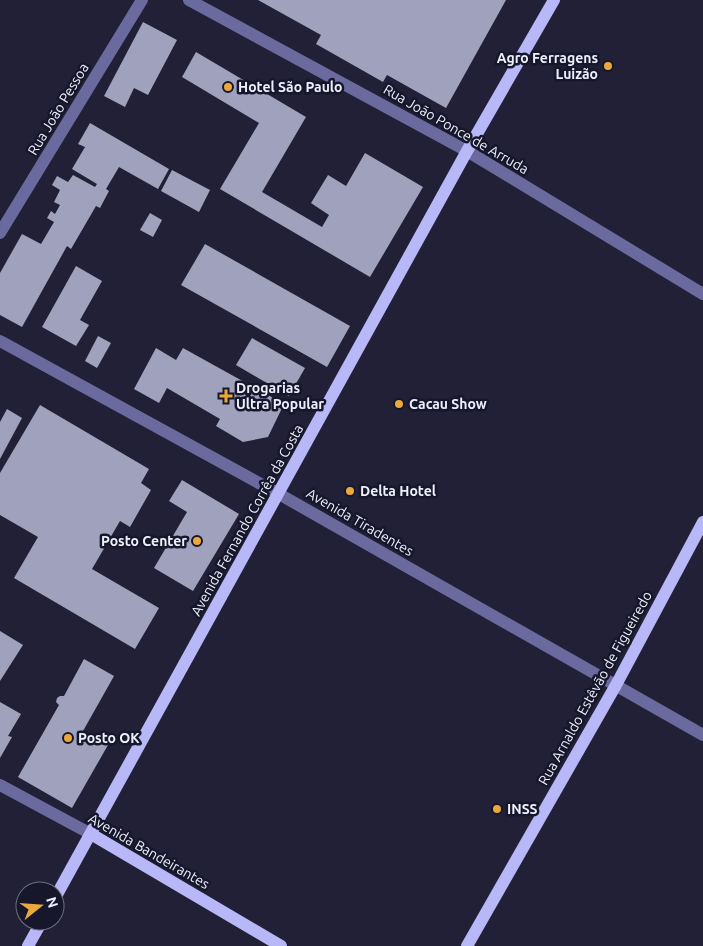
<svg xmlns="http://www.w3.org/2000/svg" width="703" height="946" font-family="Ubuntu,sans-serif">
<rect width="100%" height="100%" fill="#212036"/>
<!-- building -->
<g fill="#a0a1bd">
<path d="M258,0H506L446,108L387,75L383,82L316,44L321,35Z"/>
<path d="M143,22L177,40L148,95L134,88L125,107L104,96Z"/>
<path d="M196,52L306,117L262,192L322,227L329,215L311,203L328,175L346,186L365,153L423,187L370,277L220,189L259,123L182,77Z"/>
<path d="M90,123L169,169L158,189L119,167L106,189L109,191L100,208L96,206L71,249L67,246L22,327L0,315V273L22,234L41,244L54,222L47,218L51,211L55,214L60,205L54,202L60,190L52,185L57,176L68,182L73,175L95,187L97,184L72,169L85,147L78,144Z"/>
<path d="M172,170L210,190L199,212L161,191Z"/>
<path d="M150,213L162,220L153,237L140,230Z"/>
<path d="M205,244L350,326L327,367L181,285Z"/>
<path d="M76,266L102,281L80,320L89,325L76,346L42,327Z"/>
<path d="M98,336L111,343L97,368L85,361Z"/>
<path d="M252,338L305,368L289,396L236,365Z"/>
<path d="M156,348L176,360L183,348L284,404L268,437L243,442L216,426L220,419L167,388L159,403L134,389Z"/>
<path d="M40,405L149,469L141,483L151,490L130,527L120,521L92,569L159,608L135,649L14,578L38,537L0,515V473Z"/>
<path d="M7,409L22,418L0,459V422Z"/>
<path d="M182,480L239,514L193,591L154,568L187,512L169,501Z"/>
<path d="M0,631L23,645L0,681Z"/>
<path d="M84,659L114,676L83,731L108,745L72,808L18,777L59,705L56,702L57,698L60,696H64Z"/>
<path d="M0,702L21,714L8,736L12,737L0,758Z"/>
</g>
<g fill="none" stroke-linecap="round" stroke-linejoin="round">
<!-- minor -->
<g stroke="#6b6a9e" stroke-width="12">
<path d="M189,0L467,151L703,294"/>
<path d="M0,233L142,0"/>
<path d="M0,341L279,494L703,735"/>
<path d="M0,785L91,834"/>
</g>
<!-- major -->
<g stroke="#b8b8f9" stroke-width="12">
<path d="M91,834L281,946"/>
<path d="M55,898L467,151L554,0"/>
<path d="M28,946L42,921"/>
<path d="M467,946L616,685L703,522"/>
</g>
</g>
<!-- markers -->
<g fill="#eda83c" stroke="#17172b" stroke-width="2">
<circle cx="608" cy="66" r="5"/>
<circle cx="228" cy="87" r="5"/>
<path d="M223.5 388.5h5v5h5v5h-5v5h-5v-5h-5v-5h5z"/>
<circle cx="399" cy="404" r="5"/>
<circle cx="350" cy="491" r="5"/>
<circle cx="197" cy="541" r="5"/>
<circle cx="68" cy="738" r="5"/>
<circle cx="497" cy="809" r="5"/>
</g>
<g text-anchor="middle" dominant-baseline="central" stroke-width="5" stroke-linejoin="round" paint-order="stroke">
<!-- poi labels -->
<g font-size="14" font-weight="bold" fill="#eeeffe" stroke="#17172b" text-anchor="start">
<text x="598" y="58" text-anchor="end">Agro Ferragens<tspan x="598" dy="16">Luizão</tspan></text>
<text x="238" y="87">Hotel São Paulo</text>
<text x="236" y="388">Drogarias<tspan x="236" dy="16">Ultra Popular</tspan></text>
<text x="409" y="404">Cacau Show</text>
<text x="360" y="491">Delta Hotel</text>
<text x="187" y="541" text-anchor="end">Posto Center</text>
<text x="78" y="738">Posto OK</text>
<text x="507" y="809">INSS</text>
</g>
<!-- street labels -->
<g font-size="14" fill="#eeeffe" stroke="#17172b">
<text transform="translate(58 109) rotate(-59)">Rua João Pessoa</text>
<text transform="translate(456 129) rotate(30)">Rua João Ponce de Arruda</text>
<text transform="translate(247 520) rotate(-61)">Avenida Fernando Corrêa da Costa</text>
<text transform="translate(360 522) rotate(30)">Avenida Tiradentes</text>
<text transform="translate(595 688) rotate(-61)">Rua Arnaldo Estêvão de Figueiredo</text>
<text transform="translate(149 851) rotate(30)">Avenida Bandeirantes</text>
</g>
</g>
<!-- north arrow -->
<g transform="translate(40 906) rotate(73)"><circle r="24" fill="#17172b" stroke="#6d6d7f"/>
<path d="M0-4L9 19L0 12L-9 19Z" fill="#eda83c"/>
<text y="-8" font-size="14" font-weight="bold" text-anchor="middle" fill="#eeeffe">N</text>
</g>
</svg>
